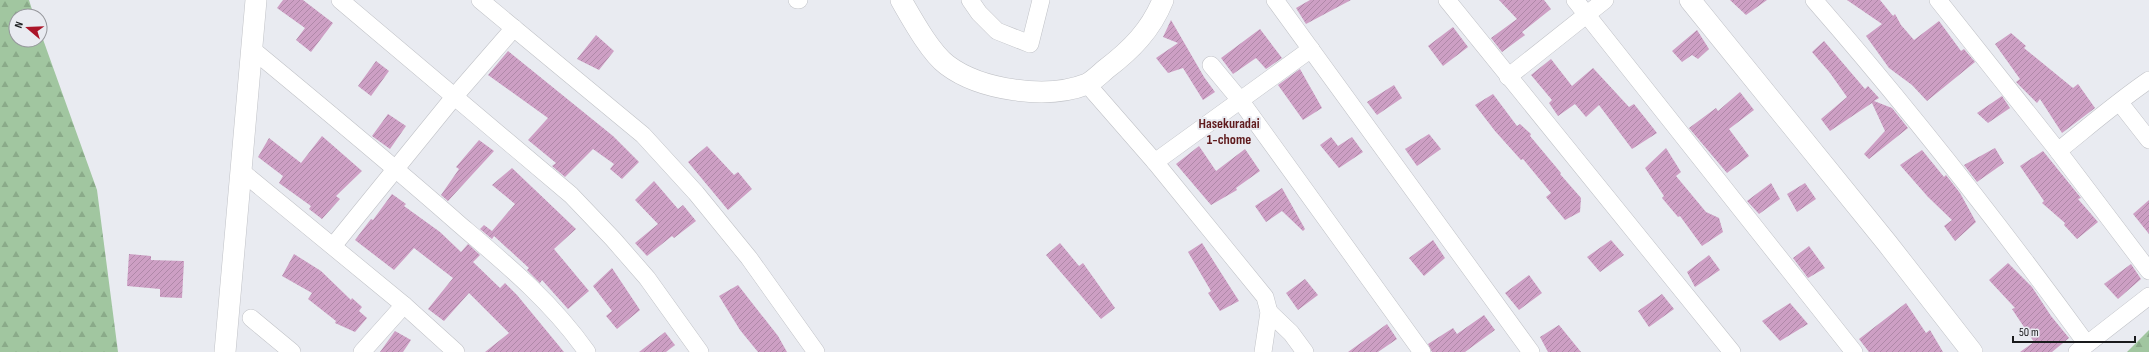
<svg xmlns="http://www.w3.org/2000/svg" width="2149" height="352" font-family="'Sofia Sans Condensed',sans-serif">
<defs>
<pattern id="forest-firs" width="22" height="20" patternUnits="userSpaceOnUse"><rect width="22" height="20" fill="#a1c6a0"/><path d="M5 1l3.5 6h-7zM16 11l3.5 6h-7z" fill="#8aaa89"/></pattern>
<pattern id="building-hatch" width="6" height="6" patternUnits="userSpaceOnUse"><rect width="6" height="6" fill="#cd9fc4"/><path d="M-1 1l2-2M0 6l6-6M5 7l2-2" fill="none" stroke="#af88a8"/></pattern>
</defs>
<rect width="100%" height="100%" fill="#e9ebf1"/>
<!-- forest -->
<g fill="url(#forest-firs)">
<path d="M0,0H29L34,16H16V40H40V31L97,190L118,352H0Z"/>
<path d="M2149,330V352H2127Z"/>
</g>
<!-- building -->
<g fill="url(#building-hatch)">
<path d="M283,0H303L333,23L311,52L296,40L305,28L277,8Z"/>
<path d="M1310,0H1351L1306,24L1296,8Z"/>
<path d="M1499,0H1544L1551,9L1522,32L1525,35L1502,52L1491,38L1517,19Z"/>
<path d="M1730,0H1767L1746,15Z"/>
<path d="M1847,0H1880L1893,16L1895,14L1901,25L1914,40L1939,21L1961,51L1964,49L1975,62L1927,101L1912,85L1889,68L1866,36L1882,24Z"/>
<path d="M1171,20L1204,77L1215,92L1203,100L1183,68L1168,73L1156,58L1178,43L1163,37Z"/>
<path d="M1453,27L1468,47L1443,66L1428,46Z"/>
<path d="M1260,29L1282,58L1266,69L1256,58L1233,74L1221,58Z"/>
<path d="M1697,30L1709,49L1698,59L1692,55L1682,62L1672,51Z"/>
<path d="M2011,33L2026,46L2024,48L2073,88L2078,84L2095,108L2062,133L2040,99L2037,103L2016,82L2020,79L1995,44Z"/>
<path d="M596,35L614,51L599,70L577,59Z"/>
<path d="M1824,41L1865,89L1868,86L1879,98L1874,101L1892,108L1908,128L1869,159L1864,154L1885,131L1872,103L1830,131L1821,119L1847,97L1830,73L1812,52Z"/>
<path d="M508,51L613,136L639,162L622,179L610,169L614,164L593,149L565,177L552,166L556,163L528,140L548,118L488,75Z"/>
<path d="M1551,59L1572,86L1593,68L1629,107L1634,104L1657,133L1632,149L1599,105L1586,117L1575,104L1558,116L1549,103L1552,100L1531,75Z"/>
<path d="M376,61L389,71L371,96L358,86Z"/>
<path d="M1300,69L1322,108L1303,120L1278,85Z"/>
<path d="M1394,85L1402,98L1377,115L1367,102Z"/>
<path d="M1740,92L1754,110L1729,129L1749,156L1727,173L1689,128L1716,108L1718,111Z"/>
<path d="M1493,94L1517,126L1520,124L1531,134L1530,136L1561,173L1560,174L1581,198L1580,212L1565,220L1546,197L1551,193L1523,159L1521,160L1495,131L1475,105Z"/>
<path d="M2002,96L2010,108L1988,123L1977,113Z"/>
<path d="M388,114L406,126L390,149L372,136Z"/>
<path d="M1429,134L1441,149L1417,166L1405,149Z"/>
<path d="M322,136L362,171L336,196L340,199L322,219L309,209L311,206L279,183L283,176L258,157L269,138L301,163Z"/>
<path d="M1331,137L1338,146L1352,137L1363,152L1339,168L1320,145Z"/>
<path d="M479,140L494,151L448,201L441,195L459,169L456,167Z"/>
<path d="M707,146L734,175L738,172L752,189L728,210L688,162Z"/>
<path d="M1199,146L1216,171L1245,149L1260,171L1236,188L1237,190L1211,205L1176,164Z"/>
<path d="M1666,148L1681,172L1676,176L1706,212L1719,218L1723,232L1702,246L1680,216L1678,217L1662,198L1664,196L1645,168Z"/>
<path d="M1995,148L2004,163L1977,182L1964,165Z"/>
<path d="M1922,150L1944,177L1946,175L1960,193L1976,222L1955,241L1944,226L1952,220L1928,197L1900,165Z"/>
<path d="M2043,151L2081,198L2078,199L2098,222L2077,239L2064,225L2065,223L2042,203L2044,201L2020,166Z"/>
<path d="M512,168L576,229L554,249L589,291L568,309L542,280L540,283L527,270L529,268L494,236L492,239L480,229L484,225L492,231L515,204L492,185Z"/>
<path d="M654,181L678,209L683,205L696,221L674,238L672,236L647,256L635,243L658,224L635,200Z"/>
<path d="M1771,183L1780,199L1759,214L1747,201Z"/>
<path d="M1805,183L1816,199L1797,212L1787,194Z"/>
<path d="M1282,188L1305,229L1303,231L1282,211L1266,222L1255,206Z"/>
<path d="M392,194L406,204L404,206L440,232L461,252L468,244L480,255L473,262L500,288L505,283L517,295L564,352H485L509,333L469,293L444,321L428,309L453,278L414,248L394,270L355,240L371,219L373,220Z"/>
<path d="M2149,200V234L2133,214Z"/>
<path d="M1433,240L1445,258L1424,276L1409,258Z"/>
<path d="M1611,240L1624,255L1600,272L1587,257Z"/>
<path d="M1060,243L1079,266L1083,263L1115,308L1101,319L1046,255Z"/>
<path d="M1202,243L1239,301L1220,311L1208,293L1211,291L1188,252Z"/>
<path d="M1809,246L1825,268L1808,278L1793,258Z"/>
<path d="M129,254L151,256V260L184,261L182,298L160,297V289L127,286Z"/>
<path d="M294,254L321,271L351,300L352,298L362,307L359,311L367,318L355,332L335,323L336,321L308,299L312,293L282,276Z"/>
<path d="M1709,255L1720,270L1695,287L1687,272Z"/>
<path d="M2008,263L2032,287L2051,316L2069,338L2052,352H2020L2034,342L2012,309L2015,308L1989,280Z"/>
<path d="M2131,264L2141,279L2118,299L2104,284Z"/>
<path d="M612,268L640,310L617,329L606,316L612,311L593,286Z"/>
<path d="M1529,275L1542,293L1519,310L1505,293Z"/>
<path d="M1305,279L1318,295L1298,310L1286,293Z"/>
<path d="M738,285L778,336L787,352H758L740,330L719,296Z"/>
<path d="M1662,294L1674,309L1649,327L1638,311Z"/>
<path d="M1790,303L1808,324L1780,341L1762,321Z"/>
<path d="M1906,303L1926,333L1930,330L1943,352H1869L1859,339Z"/>
<path d="M1484,315L1495,330L1465,352H1432L1428,344L1453,328L1457,334Z"/>
<path d="M1387,324L1397,339L1378,352H1348Z"/>
<path d="M1559,325L1581,352H1548L1540,337Z"/>
<path d="M395,331L411,340L403,352H380Z"/>
<path d="M665,332L675,345L666,352H639Z"/>
</g>
<g fill="none" stroke-linecap="round" stroke-linejoin="round">
<!-- minor casing -->
<g stroke="#c0c2c7" stroke-width="18">
<g id="minor">
<path d="M340,0L571,195L613,239L647,278L700,352"/>
<path d="M480,0L643,135L696,193L749,258L816,352"/>
<path d="M797,0H799"/>
<path d="M970,0L979,13L997,31L1030,44L1041,0"/>
<path d="M1275,0L1531,352"/>
<path d="M1447,0L1732,352"/>
<path d="M1575,0L1854,352"/>
<path d="M1814,0C1910,110 2000,225 2086,343"/>
<path d="M1938,0L2058,151L2149,271"/>
<path d="M253,50C322,107 391,164 459,224C506,264 551,301 587,352"/>
<path d="M1211,65L1240,100L1422,352"/>
<path d="M1508,77L1605,0"/>
<path d="M1087,84L1155,162L1265,297L1269,312L1263,352"/>
<path d="M2120,103L2149,140"/>
<path d="M2058,151C2088,127 2118,101 2149,80"/>
<path d="M1155,162L1311,49"/>
<path d="M241,171L404,305L456,352"/>
<path d="M333,246L454,97L514,28"/>
<path d="M1269,312L1291,333L1305,352"/>
<path d="M251,318L292,352"/>
<path d="M362,352L404,305"/>
<path d="M2077,352L2149,296"/>
</g>
</g>
<!-- tertiary casing -->
<g stroke="#c0c2c7" stroke-width="22">
<g id="tertiary">
<path d="M901,0C912,19 930,52 947,65C980,90 1047,100 1087,84C1093,81 1100,74 1106,69C1131,50 1151,30 1163,0"/>
<path d="M1690,0L1887,243L1972,352"/>
<path d="M225,352L256,0"/>
</g>
</g>
<!-- minor -->
<use href="#minor" stroke="#fff" stroke-width="17"/>
<!-- tertiary -->
<use href="#tertiary" stroke="#fff" stroke-width="21"/>
</g>
<g text-anchor="middle" dominant-baseline="central" stroke-width="4" stroke-linejoin="round" paint-order="stroke">
<!-- neighbourhood labels -->
<g font-size="14" font-weight="bold" fill="#5f1a1c" stroke="#e9ebf1">
<text x="1229" y="123">Hasekuradai<tspan x="1229" dy="16">1-chome</tspan></text>
</g>
</g>
<!-- north arrow -->
<g transform="translate(28 28) rotate(289)"><circle r="19" fill="#e9ebf1" stroke="#96979c"/>
<path d="M0-3L7 15L0 10L-7 15Z" fill="#ab1529"/>
<text y="-6" font-size="11" font-weight="bold" text-anchor="middle" fill="#191a1c">N</text>
</g>
<!-- scale -->
<path d="M2013 336v6h122v-6" fill="none" stroke="#191a1c" stroke-width="2"/>
<text x="2019" y="336" font-size="12" fill="#191a1c" stroke="#e9ebf1" stroke-width="3" paint-order="stroke">50 m</text>
</svg>
